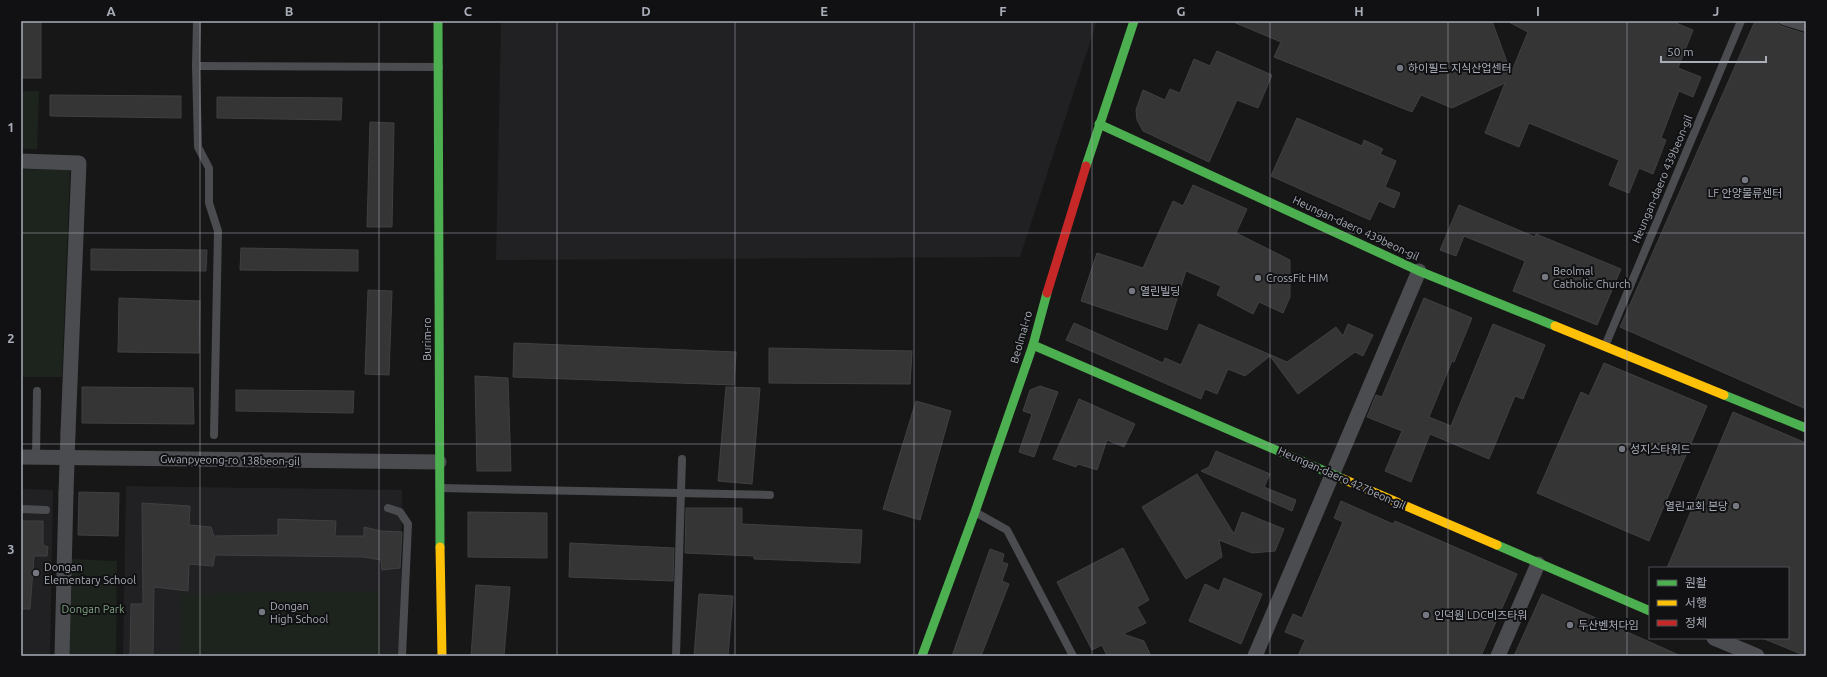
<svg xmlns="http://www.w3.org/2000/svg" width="1827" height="677" font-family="Ubuntu,'Noto Sans KR',sans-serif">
<rect width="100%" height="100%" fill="#171717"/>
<!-- built -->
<g fill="#212123">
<path d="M501,21H1097L1020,257L496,260Z"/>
<path d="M126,486L402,490L400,656H123Z"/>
<path d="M21,489L53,490L50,656H21Z"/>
</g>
<!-- green -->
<g fill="#1d241e">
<path d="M21,91H39L37,149H21Z"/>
<path d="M21,169L70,170L62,377H21Z"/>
<path d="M70,559L117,561L116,656H67Z"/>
<path d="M379,591L380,656H181L180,594Z"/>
</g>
<!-- building -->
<g fill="#353536" stroke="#3f4043">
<rect x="21" y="21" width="20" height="57"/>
<path d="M1231,21H1492L1511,73L1528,32L1507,21H1671L1693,30L1678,68L1701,77L1693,97L1679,91L1661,138L1666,140L1653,174L1639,168L1629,193L1609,185L1619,160L1529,123L1519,147L1485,133L1505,83L1452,108L1421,95L1412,112L1274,57L1281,42Z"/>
<path d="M1755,21H1775L1781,26L1806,34V409L1620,327Z"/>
<path d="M1217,51L1272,75L1258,108L1237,100L1209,162L1143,131L1137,120L1136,110L1143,90L1165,100L1170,89L1180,93L1194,59L1210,66Z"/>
<path d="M50,95L181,96V118L50,116Z"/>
<path d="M217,97L342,98L341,120L217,118Z"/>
<path d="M1297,118L1362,146L1364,140L1383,149L1380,154L1396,161L1385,187L1400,193L1394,208L1379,201L1370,220L1271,176Z"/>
<path d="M370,122L394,123L392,227H367Z"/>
<path d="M1193,185L1247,209L1236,233L1290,260V297L1283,313L1259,302L1253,314L1217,295L1221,286L1186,271L1167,330L1081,301L1097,253L1143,268L1173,201L1183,206Z"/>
<path d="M1459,205L1535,237L1536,234L1621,269L1597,325L1513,291L1525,261L1464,236L1456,256L1440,250Z"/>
<path d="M241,248L358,250V271L240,270Z"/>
<path d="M91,249L207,250L206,271L91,270Z"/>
<path d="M368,290L392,291L389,375L365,374Z"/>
<path d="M119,298L200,301L199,353L118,352Z"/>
<path d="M1424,298L1472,318L1454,362L1452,361L1429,417L1451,426L1493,324L1545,345L1523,399L1515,396L1489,459L1430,434L1411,482L1385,471L1402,431L1367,417L1376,395L1382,397Z"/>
<path d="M1074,323L1163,363L1165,358L1181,365L1199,324L1287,362L1336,327L1343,336L1348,324L1373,335L1363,356L1355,352L1298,394L1270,356L1245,376L1228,369L1217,394L1205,389L1201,399L1066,340Z"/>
<path d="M514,343L736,352L734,385L513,377Z"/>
<path d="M769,348L912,351L910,384L769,383Z"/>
<path d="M1604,363L1707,406L1649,541L1537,493L1581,392L1589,396Z"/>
<path d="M475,376L508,378L511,471H477Z"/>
<path d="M1040,386L1058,392L1034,457L1019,452L1032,414L1023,411L1030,390Z"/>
<path d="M82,387L193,388L194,424L82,423Z"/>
<path d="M726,387L760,388L752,484L718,481Z"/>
<path d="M236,390L354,391L353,413L236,411Z"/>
<path d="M1079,399L1135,424L1124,447L1107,440L1097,470L1078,464L1076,467L1053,459Z"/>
<path d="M916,401L951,411L920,520L883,509Z"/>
<path d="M1733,412L1806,443V656L1762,638H1788V568H1667Z"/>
<path d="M1216,451L1270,474L1264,487L1296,500L1292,511L1201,471L1209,467Z"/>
<path d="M1197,474L1234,534L1242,512L1284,529L1275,551L1252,553L1219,540L1222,557L1186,579L1142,507Z"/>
<path d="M79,492L119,493L118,536L78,535Z"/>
<path d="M1341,501L1393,524L1395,521L1517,574L1481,656H1298L1305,640L1285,632L1293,614L1302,618L1343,522L1334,518Z"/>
<path d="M142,503L190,506L189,525L211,527L214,536L278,535V519L336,521L335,536H364V527L381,531L402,532L400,568L382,570L381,560L364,557L215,555L213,566L189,564L188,591L154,587L153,656H130L131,604H143Z"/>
<path d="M686,508H742V524L862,530L860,563L754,559V556L685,553Z"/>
<path d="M468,512L547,513V558L468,557Z"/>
<path d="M22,521H43V545L48,547L47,556H34L30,609H21Z"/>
<path d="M570,543L674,548L673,581L569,577Z"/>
<path d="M1123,548L1149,600L1137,607L1146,623L1123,634L1144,641L1151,656H1107L1102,645L1092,650L1057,582Z"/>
<path d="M990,549L1004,554L1002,562L1008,564L1002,581L1009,584L981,656H952Z"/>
<path d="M1224,578L1262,594L1241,644L1189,621L1205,584L1219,591Z"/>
<path d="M476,585L510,587L504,656H471Z"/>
<path d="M699,594L733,596L728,656H694Z"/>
<path d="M1542,594L1681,656H1514Z"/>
</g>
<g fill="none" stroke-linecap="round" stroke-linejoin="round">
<!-- lane -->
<g stroke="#4b4c50" stroke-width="8">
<path d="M197,21L196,66L198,147L209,168V203L218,231L214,435"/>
<path d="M1783,21L1806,28"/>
<path d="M196,66L439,67"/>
<path d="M1605,346L1741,21"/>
<path d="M36,457L37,391"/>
<path d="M440,488L770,495"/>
<path d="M388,508L400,512L408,524L402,656"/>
<path d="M21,509L46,510"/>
<path d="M975,512L1007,530L1073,656"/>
<path d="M676,656L682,459"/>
</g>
<!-- street -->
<g stroke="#4b4c50" stroke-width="15">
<path d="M21,161L79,163L68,432"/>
<path d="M21,457L439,462"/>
<path d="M1714,638L1757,656"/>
<path d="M62,656L66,493"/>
<path d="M1255,656L1419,271"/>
<path d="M1498,656L1538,564"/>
</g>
<!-- fast -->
<g stroke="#4caf50" stroke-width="9">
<path d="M438,21L440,547"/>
<path d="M1099,124L1419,271L1555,326"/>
<path d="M1086,166L1134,21"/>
<path d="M1033,345L1343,479"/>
<path d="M1724,395L1806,428"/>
<path d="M1497,545L1650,611"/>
<path d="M922,656L975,512L1033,345L1047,293"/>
</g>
<!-- slow -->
<g stroke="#ffc107" stroke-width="9">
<path d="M1555,326L1724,395"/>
<path d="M1343,479L1497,545"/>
<path d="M440,547L442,656"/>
</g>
<!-- jam -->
<path stroke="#c62828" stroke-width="9" d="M1047,293L1086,166"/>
<!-- street-bridge -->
<path stroke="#4b4c50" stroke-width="15" d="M66,493L68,432"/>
</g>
<!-- grid -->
<path fill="none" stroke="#a8adb8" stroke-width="1" stroke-opacity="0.55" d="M200,21V656M379,21V656M557,21V656M735,21V656M914,21V656M1092,21V656M1270,21V656M1448,21V656M1627,21V656M21,233H1806M21,444H1806"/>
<!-- markers -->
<g fill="#757880" stroke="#111113" stroke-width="1.5">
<circle cx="1400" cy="68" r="4"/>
<circle cx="1745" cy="180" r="4"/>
<circle cx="1545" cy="277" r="4"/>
<circle cx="1258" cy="278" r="4"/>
<circle cx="1132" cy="291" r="4"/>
<circle cx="1622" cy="449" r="4"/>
<circle cx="1736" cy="506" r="4"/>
<circle cx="36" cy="573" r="4"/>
<circle cx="262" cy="612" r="4"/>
<circle cx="1426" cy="615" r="4"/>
<circle cx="1570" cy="625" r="4"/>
</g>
<g text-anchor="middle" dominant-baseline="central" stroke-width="4" stroke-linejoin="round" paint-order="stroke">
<!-- poi labels -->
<g font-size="11" fill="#a8adb8" stroke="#111113" text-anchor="start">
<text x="1408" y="68">하이필드 지식산업센터</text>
<text x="1745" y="193" text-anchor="middle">LF 안양물류센터</text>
<text x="1553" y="271">Beolmal<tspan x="1553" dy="13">Catholic Church</tspan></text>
<text x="1266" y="278">CrossFit HIM</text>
<text x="1140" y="291">열린빌딩</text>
<text x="1630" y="449">성지스타위드</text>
<text x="1728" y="506" text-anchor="end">열린교회 본당</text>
<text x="44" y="567">Dongan<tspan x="44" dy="13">Elementary School</tspan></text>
<text x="270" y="606">Dongan<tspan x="270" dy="13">High School</tspan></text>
<text x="1434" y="615">인덕원 LDC비즈타워</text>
<text x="1578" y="625">두산벤처다임</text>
</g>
<!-- street labels -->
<g font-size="11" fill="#a8adb8" stroke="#111113">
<text transform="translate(1662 179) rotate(-67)">Heungan-daero 439beon-gil</text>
<text transform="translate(1356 228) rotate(25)">Heungan-daero 439beon-gil</text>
<text transform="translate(1021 337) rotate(-74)">Beolmal-ro</text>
<text transform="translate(427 339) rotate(-90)">Burim-ro</text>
<text transform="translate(230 460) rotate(1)">Gwanpyeong-ro 138beon-gil</text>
<text transform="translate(1342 478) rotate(24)">Heungan-daero 427beon-gil</text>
</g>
<!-- park labels -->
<g font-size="11" fill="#7fa381" stroke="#111113">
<text x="93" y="609">Dongan Park</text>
</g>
</g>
<!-- border -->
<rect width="1827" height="677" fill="none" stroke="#111113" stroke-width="44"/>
<!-- legend -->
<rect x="1649" y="567" width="140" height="72" fill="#111113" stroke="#4d4f55"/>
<rect x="1657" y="580" width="20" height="6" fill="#4caf50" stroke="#4d4f55"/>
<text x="1685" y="587" font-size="12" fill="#a8adb8">원활</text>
<rect x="1657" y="600" width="20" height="6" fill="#ffc107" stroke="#4d4f55"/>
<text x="1685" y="607" font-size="12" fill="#a8adb8">서행</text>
<rect x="1657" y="620" width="20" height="6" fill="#c62828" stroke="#4d4f55"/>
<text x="1685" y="627" font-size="12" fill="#a8adb8">정체</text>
<!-- scale -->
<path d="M1661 56v6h105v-6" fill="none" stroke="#a8adb8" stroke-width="2"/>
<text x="1667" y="56" font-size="12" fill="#a8adb8" stroke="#111113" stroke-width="3" paint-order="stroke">50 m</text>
<rect x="22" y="22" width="1783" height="633" fill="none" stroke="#a8adb8" stroke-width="1.5"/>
<g font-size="13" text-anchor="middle" font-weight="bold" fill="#a8adb8">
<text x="111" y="16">A</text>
<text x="289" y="16">B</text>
<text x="468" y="16">C</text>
<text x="646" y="16">D</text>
<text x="824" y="16">E</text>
<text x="1003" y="16">F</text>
<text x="1181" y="16">G</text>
<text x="1359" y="16">H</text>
<text x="1538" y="16">I</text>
<text x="1716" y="16">J</text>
<text x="11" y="132">1</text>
<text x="11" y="343">2</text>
<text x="11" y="554">3</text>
</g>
</svg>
